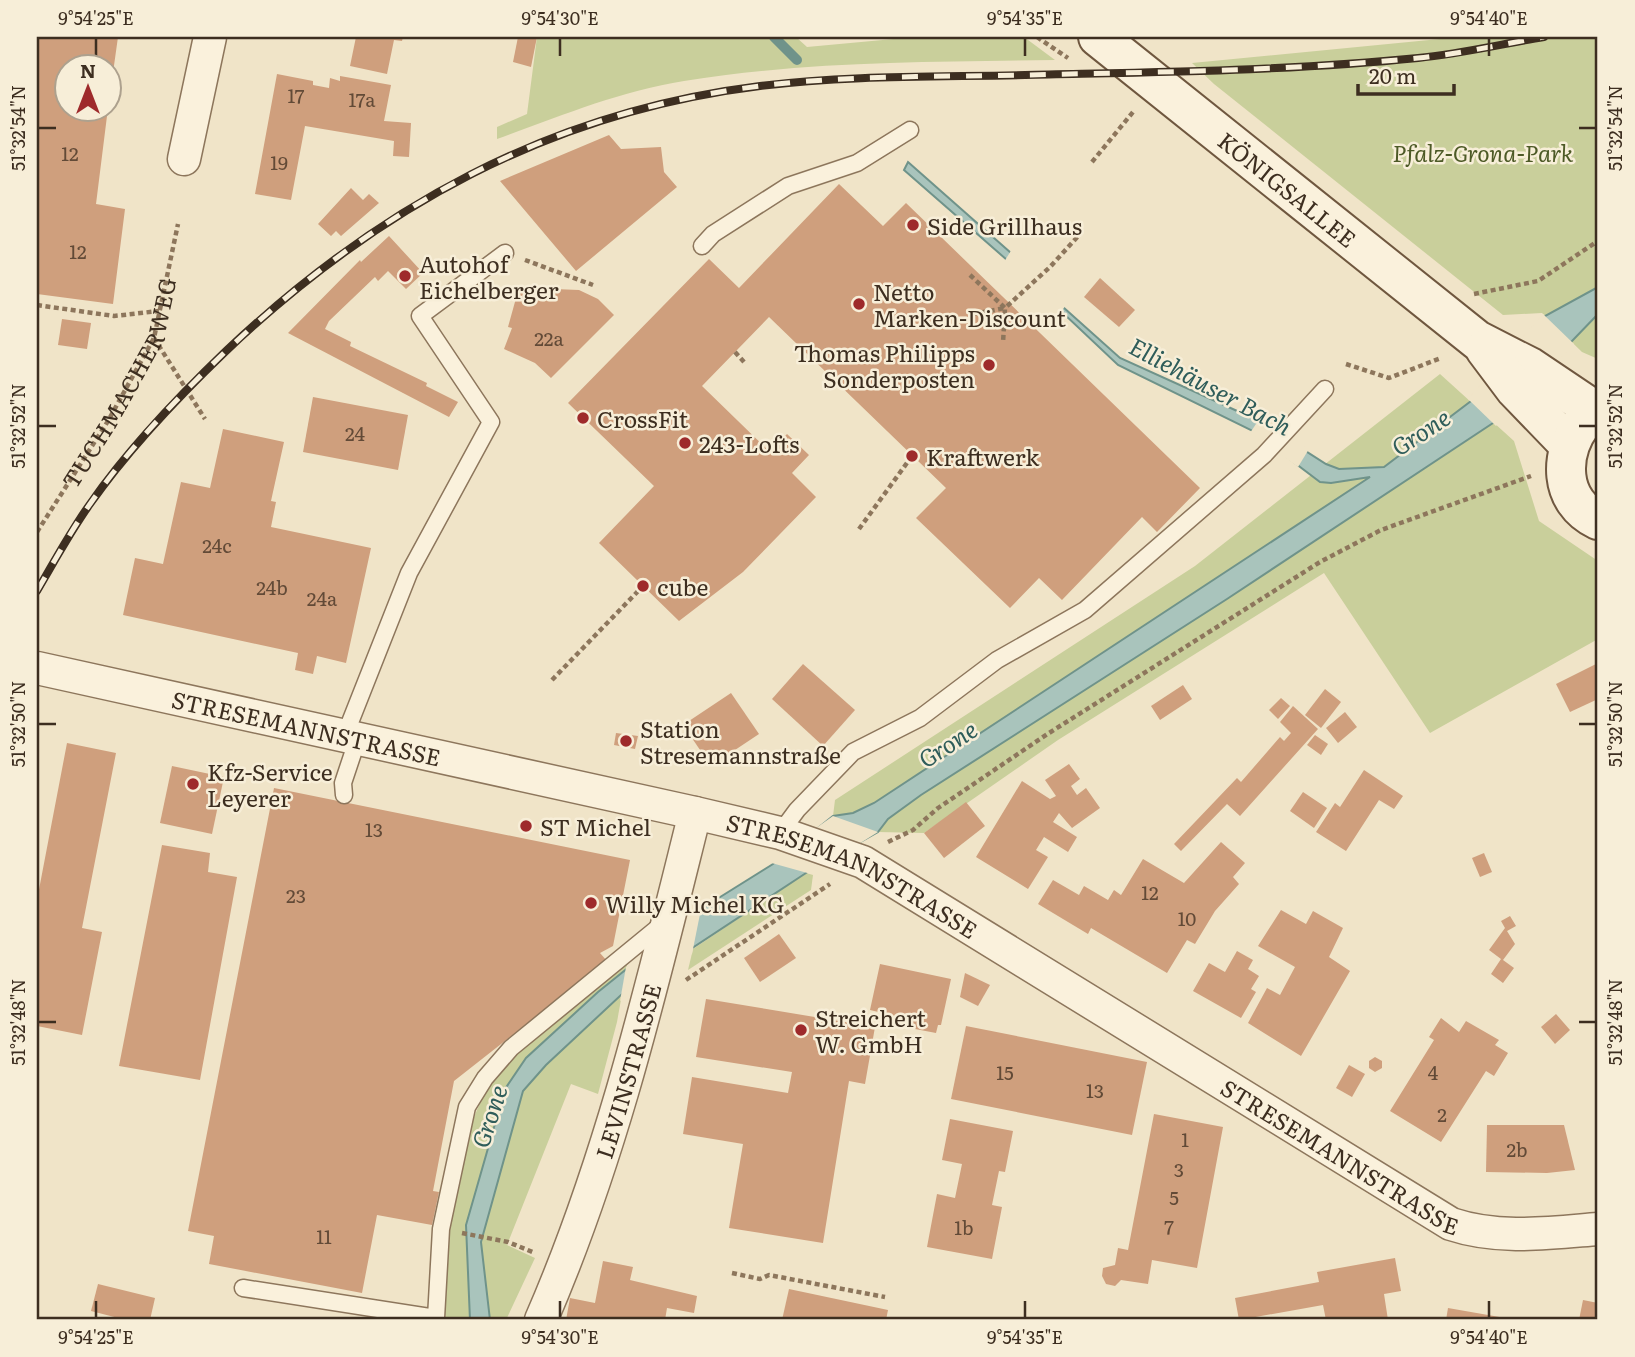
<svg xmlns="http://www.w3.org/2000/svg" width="1635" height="1357" font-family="Literata,serif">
<rect width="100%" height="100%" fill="#f0e4c8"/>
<!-- green -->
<g fill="#c9cf9b">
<path d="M537,37H796L807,47L915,37H1024L1055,60C931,62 807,61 684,81C620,91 558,117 497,139V127L527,114Z"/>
<path d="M1460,37H1598V359L1582,352L1542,313L1503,315L1214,84L1192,63Z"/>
<path d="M1440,374L1514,441L1539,521L1598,561V639L1430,733L1324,573L1058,740L924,833L878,832L833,816L835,800L1195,566Z"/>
<path d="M806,873L813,875L811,890L688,970L693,949Z"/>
<path d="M628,960L617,1022L598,1094L571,1084L507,1245L535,1258L506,1320H446C439,1281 446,1236 455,1198C462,1170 465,1136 477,1110C503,1050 579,1001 628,960Z"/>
</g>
<!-- water -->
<path fill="#a9c4bc" stroke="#6f938a" stroke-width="2" d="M908,162L1011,253L1063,307L1120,358L1257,420L1326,464L1339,469L1384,467L1471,401L1545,316L1598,287V314L1493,423L1227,599L921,795L888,819L878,832L806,873L621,995L546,1065L523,1091L481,1242L490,1320H470L466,1225L505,1089L526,1058L598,992L701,909L773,864L833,816L853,813L874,803L1370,477L1331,483L1320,482L1251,430L1118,365L1007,260L904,170Z"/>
<!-- pier -->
<g fill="#f0e4c8">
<path d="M1012,249L1066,305L1058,316L1004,262Z"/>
<path d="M1543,314L1574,344L1496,426L1468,399Z"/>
<path d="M1260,418L1309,449L1298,467L1250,433Z"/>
<path d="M833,816L878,832L811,874L768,862Z"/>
<path d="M702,904L692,954L620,1001L626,967Z"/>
</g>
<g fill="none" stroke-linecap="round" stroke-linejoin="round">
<!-- stream -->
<path stroke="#6f938a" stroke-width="10" d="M774,37L797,60"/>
</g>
<!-- building -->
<g fill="#cf9f7d">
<path d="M37,37H118L110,94L108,66H66V108H108L96,204L125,209L113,304L37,294Z"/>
<path d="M356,37H403L402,41L394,40L387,74L350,66Z"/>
<path d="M518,37H537L531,67L513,62Z"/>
<path d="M277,74L313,81V85L329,88L330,78L340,81V76L391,85L384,121L411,123L409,157L393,156L394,141L305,126L291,200L255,194Z"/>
<path d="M609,135L621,149L661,147L664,172L677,187L576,271L500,181Z"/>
<path d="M839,184L883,226L906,203L1200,488L1157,532L1142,517L1062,600L1039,578L1010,608L916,518L946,488L769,317L702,386L770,452L787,434L809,455L792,473L816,497L743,572L679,621L599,543L654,486L568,403L709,259L739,288Z"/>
<path d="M351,188L363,200L369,194L379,203L341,236L336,231L331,236L318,224Z"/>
<path d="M389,236L423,273L406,289L388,271L378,281L375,277L329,321L325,329L351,342L350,346L427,383L426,386L458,402L449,417L288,333L360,260L361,262Z"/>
<path d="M1100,278L1135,310L1119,327L1084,297Z"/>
<path d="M529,288L579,290L598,299L614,315L551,378L535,363L504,349L512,328L508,327L518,291Z"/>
<path d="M62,319L91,323L87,349L58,345Z"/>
<path d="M313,397L408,415L398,470L303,452Z"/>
<path d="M223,429L284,442L271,501L276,502L271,527L371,548L346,663L317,656L313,674L295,670L298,653L123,615L135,558L163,564L181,482L210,488Z"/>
<path d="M1598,663V699L1570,712L1556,684Z"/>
<path d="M803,664L855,710L823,746L772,699Z"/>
<path d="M1183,685L1192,699L1160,720L1151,706Z"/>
<path d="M1325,689L1341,702L1321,728L1305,715Z"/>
<path d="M731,693L759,734L711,766L683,725Z"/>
<path d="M1281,698L1290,706L1278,719L1269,710Z"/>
<path d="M1293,706L1318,729L1240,816L1227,804L1181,851L1174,844L1237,778L1241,782L1280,737L1284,741L1291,733L1280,722Z"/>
<path d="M1345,712L1357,727L1338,743L1326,728Z"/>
<path d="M616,733L638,736L635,749L614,745Z"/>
<path d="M1315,735L1328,744L1321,755L1307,745Z"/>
<path d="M67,743L116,753L82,928L102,932L82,1035L37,1026V900Z"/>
<path d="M1069,764L1080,779L1071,786L1077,795L1086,788L1100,808L1072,828L1059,813L1053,822L1077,837L1068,852L1044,837L1036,850L1048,857L1028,889L976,857L1022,781L1050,799L1056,796L1045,780Z"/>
<path d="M172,766L224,777L212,834L160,823Z"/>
<path d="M1364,770L1403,796L1394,809L1379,800L1346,851L1316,832L1335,803L1340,807Z"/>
<path d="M274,788L630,860L613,946L600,953L607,961L454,1081L433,1191L439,1192L432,1225L377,1215L362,1293L209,1264L214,1236L188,1231Z"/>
<path d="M1303,792L1327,808L1314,828L1290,811Z"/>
<path d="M966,802L985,826L944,858L924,833Z"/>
<path d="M1221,842L1245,863L1233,877L1239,884L1215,911L1195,944L1187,940L1167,973L1091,928L1088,934L1038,904L1053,880L1079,895L1084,886L1108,900L1114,890L1121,895L1143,859L1184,883Z"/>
<path d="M162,845L210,853L208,872L237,877L200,1080L119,1066Z"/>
<path d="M1484,853L1492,872L1480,877L1472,858Z"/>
<path d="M1281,910L1306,924L1313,911L1343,928L1329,957L1350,971L1301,1056L1248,1023L1267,988L1280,995L1295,967L1258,946Z"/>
<path d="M1510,916L1516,926L1507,931L1515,944L1503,960L1514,968L1503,983L1491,974L1501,959L1489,950L1505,928L1501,921Z"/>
<path d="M779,934L796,958L760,982L744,958Z"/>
<path d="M1237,951L1253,960L1248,969L1259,976L1251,989L1256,992L1241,1018L1193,991L1209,963L1225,972Z"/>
<path d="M880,964L951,979L941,1025H938L936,1033L910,1028L912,1020L870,1010Z"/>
<path d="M965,973L990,985L978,1006L960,997Z"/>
<path d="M706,999L875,1027L865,1084L849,1081L823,1243L729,1228L743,1144L683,1134L692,1077L788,1093L792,1072L696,1057Z"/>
<path d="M1556,1014L1570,1030L1555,1044L1541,1027Z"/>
<path d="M1441,1018L1459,1032L1466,1021L1499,1040L1495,1045L1508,1053L1494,1076L1486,1071L1441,1142L1390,1111L1434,1040L1429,1037Z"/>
<path d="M966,1026L1147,1062L1132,1135L951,1099Z"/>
<path d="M1375,1057L1382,1061V1068L1375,1072L1369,1068V1061Z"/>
<path d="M1349,1065L1365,1074L1352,1097L1336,1088Z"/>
<path d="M1154,1114L1223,1127L1197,1268L1152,1260L1148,1284L1121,1280L1115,1286L1106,1284L1102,1276L1103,1268L1115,1265L1118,1248L1128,1250Z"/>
<path d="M950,1119L1013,1131L1005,1172L999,1171L992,1205L1002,1207L992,1259L927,1247L937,1194L955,1198L962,1164L942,1160Z"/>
<path d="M1487,1125H1564L1575,1170L1547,1173L1486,1172Z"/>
<path d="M1395,1258L1401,1291L1384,1294L1388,1320H1326L1323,1305L1239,1320L1235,1298L1319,1282L1317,1272Z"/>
<path d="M603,1261L633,1267L630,1280L697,1296L694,1313L667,1308L665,1320H566L570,1298L595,1303Z"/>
<path d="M98,1284L155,1298L150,1320H126L91,1311Z"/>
<path d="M789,1289L888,1310L886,1320H782Z"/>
<path d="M1583,1300L1598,1303V1320H1579Z"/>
<path d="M1448,1308L1511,1319V1320H1446Z"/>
</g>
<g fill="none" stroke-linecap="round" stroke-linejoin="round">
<!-- lane casing -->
<g stroke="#8d765c" stroke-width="19">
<g id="lane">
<path d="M702,246L713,234L788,186L857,163L910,130"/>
<path d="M345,735L409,573L491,422L420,316L505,253"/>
<path d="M344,795L343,783L358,738"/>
<path d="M780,833L797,810L853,752L920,718L997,660L1085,610L1264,455L1325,389"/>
<path d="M243,1288L436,1318L441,1229L467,1107L485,1078L511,1048L666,921"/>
</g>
</g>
<!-- street casing -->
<g stroke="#8d765c" stroke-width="35">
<g id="street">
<path d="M184,159L210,37"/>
<path id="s2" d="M37,668L695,813L780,833L863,862L1451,1224C1499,1240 1549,1233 1598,1229"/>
<path id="s3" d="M541,1320C612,1157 652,985 695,813"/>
</g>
</g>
<!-- secondary casing -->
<g stroke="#6f573f" stroke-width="42">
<g id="secondary">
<path id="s4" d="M1098,37L1477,340L1530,367L1597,412"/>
<path d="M1485,349L1515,389L1569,445"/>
<path d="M1582,423C1559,454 1558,501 1598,520"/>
</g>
</g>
<!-- path -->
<g stroke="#8d765c" stroke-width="4.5" stroke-dasharray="5 3.5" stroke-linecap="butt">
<path d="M1037,37L1068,58"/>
<path d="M1092,162L1133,112"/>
<path d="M525,260L593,285"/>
<path d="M970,275L1005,308L1050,267L1081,233"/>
<path d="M1474,294L1538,281L1598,241"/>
<path d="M37,305L114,316L159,311"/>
<path d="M973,314L1005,308L1003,343"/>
<path d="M154,338L205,419"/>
<path d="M735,352L744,362"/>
<path d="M1346,364L1389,378L1441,358"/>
<path d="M859,529L912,456"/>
<path id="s1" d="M37,532L108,421L154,338L178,224"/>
<path d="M552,680L643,586"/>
<path d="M888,842L913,830L938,808L1049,733L1320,562L1381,530L1531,476"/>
<path d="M686,980L830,884"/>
<path d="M462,1233L508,1242L535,1253"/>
<path d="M732,1273L760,1279L769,1275L885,1297"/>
</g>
<!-- lane -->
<use href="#lane" stroke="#faf1dc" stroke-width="16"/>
<!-- street -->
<use href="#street" stroke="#faf1dc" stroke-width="32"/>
<!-- secondary -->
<use href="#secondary" stroke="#faf1dc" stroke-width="38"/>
<!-- rail casing -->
<g stroke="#3d2e20" stroke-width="8">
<path id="rail" d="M37,591C54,562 70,532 90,504C129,448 177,398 226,351C378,207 550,112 760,86C847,75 937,77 1025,75C1155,72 1288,71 1418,58C1460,54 1502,44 1544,37"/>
</g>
<!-- rail -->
<use href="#rail" stroke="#f7eed8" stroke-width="5" stroke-dasharray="16" stroke-linecap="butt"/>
</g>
<!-- ticks -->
<path fill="none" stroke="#3d2e20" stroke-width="2.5" d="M96,38V56M560,38V56M1025,38V56M1489,38V56M38,128H56M1579,128H1596M38,426H56M1579,426H1596M38,724H56M1579,724H1596M38,1022H56M1579,1022H1596M96,1301V1318M560,1301V1318M1025,1301V1318M1489,1301V1318"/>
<!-- markers -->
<g fill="#9e2a2b" stroke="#f7eed8" stroke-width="2.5">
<circle cx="913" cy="225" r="7"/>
<circle cx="405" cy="276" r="7"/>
<circle cx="859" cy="304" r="7"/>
<circle cx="989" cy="365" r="7"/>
<circle cx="583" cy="418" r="7"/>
<circle cx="685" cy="443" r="7"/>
<circle cx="912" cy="456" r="7"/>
<circle cx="643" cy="586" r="7"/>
<circle cx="626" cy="741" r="7"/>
<circle cx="193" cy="784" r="7"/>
<circle cx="526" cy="826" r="7"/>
<circle cx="591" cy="903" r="7"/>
<circle cx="801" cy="1030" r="7"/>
</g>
<g text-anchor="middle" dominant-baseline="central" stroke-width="5" stroke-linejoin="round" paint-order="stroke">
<!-- number labels -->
<g font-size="19" fill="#624a37">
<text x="296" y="95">17</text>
<text x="362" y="99">17a</text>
<text x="70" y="153">12</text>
<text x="279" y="162">19</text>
<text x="78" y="251">12</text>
<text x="549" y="338">22a</text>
<text x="355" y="433">24</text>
<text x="217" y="545">24c</text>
<text x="272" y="587">24b</text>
<text x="322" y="598">24a</text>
<text x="374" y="829">13</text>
<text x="1150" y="892">12</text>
<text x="296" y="895">23</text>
<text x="1187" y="918">10</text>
<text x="1005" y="1072">15</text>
<text x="1433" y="1072">4</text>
<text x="1095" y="1090">13</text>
<text x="1442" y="1114">2</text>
<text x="1185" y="1139">1</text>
<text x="1517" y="1149">2b</text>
<text x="1179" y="1169">3</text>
<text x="1174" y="1197">5</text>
<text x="1169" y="1226">7</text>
<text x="964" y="1227">1b</text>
<text x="324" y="1236">11</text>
</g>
<!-- park labels -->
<g font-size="23" font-style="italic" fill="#4d5a26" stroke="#f7eed8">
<text x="1483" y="152">Pfalz-Grona-Park</text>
</g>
<!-- street labels -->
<g font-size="23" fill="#3d2e20" stroke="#f7eed8">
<text stroke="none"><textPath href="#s4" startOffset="243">KÖNIGSALLEE</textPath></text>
<text stroke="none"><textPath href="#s1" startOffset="172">TUCHMACHERWEG</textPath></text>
<text stroke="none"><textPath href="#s2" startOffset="276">STRESEMANNSTRASSE</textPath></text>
<text stroke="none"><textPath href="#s2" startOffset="844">STRESEMANNSTRASSE</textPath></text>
<text stroke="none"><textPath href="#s3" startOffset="264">LEVINSTRASSE</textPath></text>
<text stroke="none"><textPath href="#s2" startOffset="1410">STRESEMANNSTRASSE</textPath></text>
</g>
<!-- poi labels -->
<g font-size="23" fill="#3d2e20" stroke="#f7eed8" text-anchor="start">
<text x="927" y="225">Side Grillhaus</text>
<text x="419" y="263">Autohof<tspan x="419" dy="26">Eichelberger</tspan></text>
<text x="873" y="291">Netto<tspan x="873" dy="26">Marken-Discount</tspan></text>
<text x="975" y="352" text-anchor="end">Thomas Philipps<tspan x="975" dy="26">Sonderposten</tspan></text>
<text x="597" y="418">CrossFit</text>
<text x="699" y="443">243-Lofts</text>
<text x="926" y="456">Kraftwerk</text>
<text x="657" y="586">cube</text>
<text x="640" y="728">Station<tspan x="640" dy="26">Stresemannstraße</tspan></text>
<text x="207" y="771">Kfz-Service<tspan x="207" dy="26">Leyerer</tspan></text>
<text x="540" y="826">ST Michel</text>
<text x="605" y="903">Willy Michel KG</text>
<text x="815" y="1017">Streichert<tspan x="815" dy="26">W. GmbH</tspan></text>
</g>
<!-- water labels -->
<g font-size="24" font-style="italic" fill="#2f5d5a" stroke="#f7eed8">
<text transform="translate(1211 385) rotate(28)">Elliehäuser Bach</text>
<text transform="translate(1420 431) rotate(-33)">Grone</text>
<text transform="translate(947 743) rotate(-33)">Grone</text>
<text transform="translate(488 1116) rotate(-72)">Grone</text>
</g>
</g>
<!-- border -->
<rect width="1635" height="1357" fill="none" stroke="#f7eed8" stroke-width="77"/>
<!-- north arrow -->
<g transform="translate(88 88)"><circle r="33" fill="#f7eed8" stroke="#ada18e" stroke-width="2"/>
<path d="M0-5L12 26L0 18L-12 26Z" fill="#9e2a2b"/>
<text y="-10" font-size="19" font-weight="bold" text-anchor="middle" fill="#3d2e20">N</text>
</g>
<!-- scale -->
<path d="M1358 84v10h96v-10" fill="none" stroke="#3d2e20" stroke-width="3.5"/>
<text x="1369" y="84" font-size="21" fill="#3d2e20" stroke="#f7eed8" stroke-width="5" paint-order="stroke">20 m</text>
<rect x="38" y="38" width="1558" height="1280" fill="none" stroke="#3d2e20" stroke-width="2.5"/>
<g font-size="18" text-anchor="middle" fill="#3d2e20">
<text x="96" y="25">9°54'25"E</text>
<text x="560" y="25">9°54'30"E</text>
<text x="1025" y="25">9°54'35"E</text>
<text x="1489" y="25">9°54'40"E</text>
<text transform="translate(19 128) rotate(-90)" y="6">51°32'54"N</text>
<text transform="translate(1616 128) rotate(-90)" y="6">51°32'54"N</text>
<text transform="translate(19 426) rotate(-90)" y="6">51°32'52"N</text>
<text transform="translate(1616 426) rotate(-90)" y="6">51°32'52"N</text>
<text transform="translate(19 724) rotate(-90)" y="6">51°32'50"N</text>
<text transform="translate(1616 724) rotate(-90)" y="6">51°32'50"N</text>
<text transform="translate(19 1022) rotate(-90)" y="6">51°32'48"N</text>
<text transform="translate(1616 1022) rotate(-90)" y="6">51°32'48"N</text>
<text x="96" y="1344">9°54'25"E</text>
<text x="560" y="1344">9°54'30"E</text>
<text x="1025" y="1344">9°54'35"E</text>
<text x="1489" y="1344">9°54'40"E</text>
</g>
</svg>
